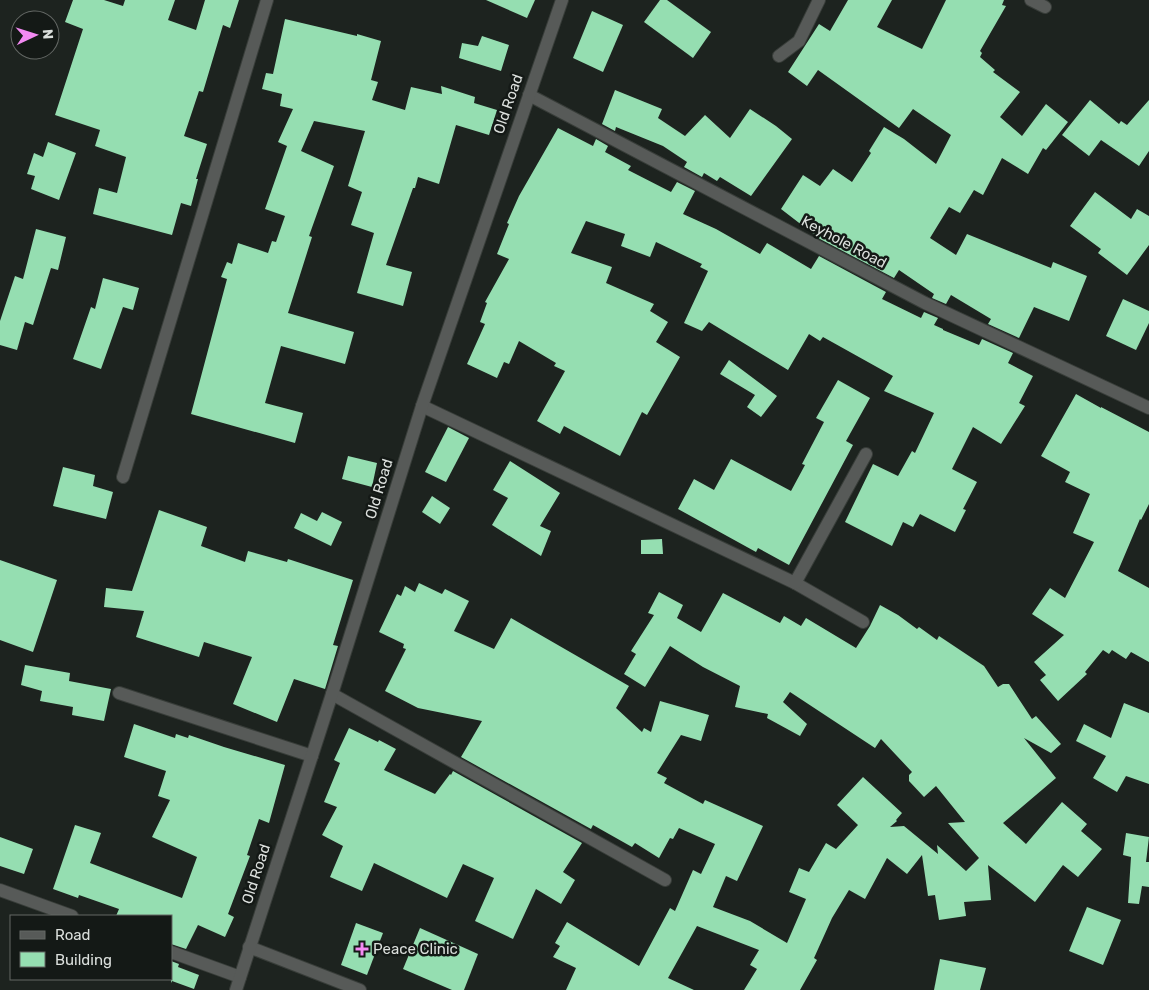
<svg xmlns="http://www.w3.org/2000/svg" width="1149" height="990" font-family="Rubik,sans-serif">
<rect width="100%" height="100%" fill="#1d231f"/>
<!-- building -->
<g fill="#95deb1">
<path d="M73,0H104L123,6L125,0H175L168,20L196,30L205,0H239L230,28L223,25L203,92L199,91L184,136L207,144L196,179H198L191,206L181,203L172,235L93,214L99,188L117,193L126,157L95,146L100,130L55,115L83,29L65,22Z"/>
<path d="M486,0H535L527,18Z"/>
<path d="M660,0H667L711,32L693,58L644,22Z"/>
<path d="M848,0H892L877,27L922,49L946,0H1004L1002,5L1006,6L980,51L982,53L980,57L995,70L993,72L1020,92L1000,117L1022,136L1046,104L1068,122L1046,150L1043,148L1028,174L1002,158L983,195L974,190L960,213L949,207L930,238L956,255L967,234L1051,268L1053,262L1087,276L1069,321L1034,307L1019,338L988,324L991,319L951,295L946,304L932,298L934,294L899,270L894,278L820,239L781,209L803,175L820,186L833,169L852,182L871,153L869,151L884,127L904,139L936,164L951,135L913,109L899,128L818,70L807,86L788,72L819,24L830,31Z"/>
<path d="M592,11L623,25L603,72L573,58Z"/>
<path d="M285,19L357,36V34L381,41L371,80L378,82L372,100L405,110L411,87L442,94L441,86L475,97L474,103L497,110L489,135L456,125L439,184L418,177L415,188H413L386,265L412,272L403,306L357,293L374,233L351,225L362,192L348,186L365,131L314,121L301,151L334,166L309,236L312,237L288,313L354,332L345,364L281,346L265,403L303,413L295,443L191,414L227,279L221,277L227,262L232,264L238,243L268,253L272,241L276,242L285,216L265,209L287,146L278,142L293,109L280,106L282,94L262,89L266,73L273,74Z"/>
<path d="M482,36L509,45L501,71L459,58L462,43L478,46Z"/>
<path d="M615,90L662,109L658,118L685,136L705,115L730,138L750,109L776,126L792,139L751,196L720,177L717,181L704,173L702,177L684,167L687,162L663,146L616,127L615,131L602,124Z"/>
<path d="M1090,100L1119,124L1121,121L1127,125L1149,100V151L1139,166L1101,140L1089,156L1062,135Z"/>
<path d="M558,128L593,146L596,139L608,146L605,152L631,166L628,170L671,192L677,182L695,191L683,214L716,229L760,254L767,243L811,269L819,256L886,292L882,299L921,318L924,312L938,318L934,325L943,329V330L979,345L982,339L1013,353L1008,363L1033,376L1019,403L1025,406L1001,444L973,427L952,469L977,482L963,509L966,510L955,532L920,514L913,527L903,522L892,546L845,522L873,464L898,476L912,451L915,453L934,413L884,391L893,376L823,337L820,341L809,334L788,370L709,322L702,331L684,323L708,271L700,267L702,264L656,242L650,257L621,246L625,234L586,221L571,253L612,267L606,283L654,304L650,311L668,322L656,342L680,357L647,415L642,412L620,456L564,426L560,434L537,421L565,371L554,366L556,363L519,341L509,364L504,362L497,378L467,364L485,324L480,322L487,303L485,302L509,259L497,254L509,224L507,223L519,196Z"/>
<path d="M48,142L76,153L59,200L31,189L35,176L27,174L34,153L43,157Z"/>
<path d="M1095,192L1131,219L1137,209L1149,216V245L1127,275L1098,253L1101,249L1070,226Z"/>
<path d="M36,229L66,237L58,270L51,268L33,325L25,322L17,350L0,345V321L15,276L23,279Z"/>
<path d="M103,278L139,288L133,310L123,307L101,369L73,359L91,307L95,309Z"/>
<path d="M1123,299L1149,311V323L1136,350L1106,336Z"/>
<path d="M729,360L777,396L761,417L747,407L755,395L720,374Z"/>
<path d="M838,380L870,398L846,441L853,445L789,565L758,548L756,552L678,509L694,479L714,490L731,459L791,491L805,465L802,464L824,422L816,418Z"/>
<path d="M1076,394L1101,408V407L1149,432V504L1141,520L1140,519L1118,571L1149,588V662L1131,652L1126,659L1112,650L1109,654L1103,650L1085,672L1087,674L1058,701L1040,680L1046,675L1034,662L1064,635L1032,614L1050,588L1065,598L1094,542L1073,533L1090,494L1065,482L1070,472L1041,456Z"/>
<path d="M448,427L469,438L446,482L425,472Z"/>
<path d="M348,456L377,463L372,487L342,479Z"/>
<path d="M510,461L560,493L540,526L551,531L541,556L492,525L508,498L493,490Z"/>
<path d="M63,467L95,475L93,486L113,492L106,519L53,506Z"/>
<path d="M432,496L450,508L440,524L422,512Z"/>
<path d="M159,510L207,527L201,546L245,562L248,551L287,562L288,559L353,580L333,645L338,646L325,689L294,679L277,722L233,704L252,657L204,642L199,657L136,637L144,611L104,607L106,588L132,591Z"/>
<path d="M322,512L342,522L331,546L294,528L301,513L317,521Z"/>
<path d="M662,539L663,554H641V540Z"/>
<path d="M0,560L57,580L33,652L0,640Z"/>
<path d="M419,583L442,594L445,589L469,601L454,631L494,649L511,618L629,686L616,708L642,732L644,728L651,732L660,701L709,715L701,741L681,735L657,773L667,778L664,783L703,804L705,800L763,826L737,881L726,876L713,907L750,921L787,943L806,899L789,892L799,868L809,872L826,843L836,849L858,825L837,805L863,777L902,813L896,820L897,821L890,827L904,826L938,854L937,845L966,871L979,858L948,823L965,822L936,786L924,797L909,781V775L912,772L881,739L875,748L790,692L783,702L807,724L800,736L767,718L768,714L735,707L740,686L703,667L670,646L645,687L624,674L636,654L631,651L654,615L648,613L659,592L683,605L677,618L701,632L723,593L780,623L784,616L801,626L806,618L856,648L870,626L880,605L898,615L917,629L919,627L937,640L939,636L984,666L998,687L1003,684H1009L1032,719L1036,716L1061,744L1051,753L1024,738L1056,778L1003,823L1026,844L1062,802L1087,824L1081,831L1102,849L1078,877L1063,865L1035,902L988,865L991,900L964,902L966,916L939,920L935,895L928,896L922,855L907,874L887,858L865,899L849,890L832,918L814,958L817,960L800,990H744L757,969L750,965L759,950L697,926L668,978L694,990H566L576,968L553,957L560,946L555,943L567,922L639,966L670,908L675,911L693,870L701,874L715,844L679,828L673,839L670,838L659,858L635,843L632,847L593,825L591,829L461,757L482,721L418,708L385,691L406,649L403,648L404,644L379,632L397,594L401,596L405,586L415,592Z"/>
<path d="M25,665L70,673L69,681L111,689L104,721L72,715L73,707L40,701L42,691L21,685Z"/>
<path d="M1124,703L1149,713V784L1126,776L1117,792L1093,778L1106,756L1076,741L1084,724L1111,738Z"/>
<path d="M134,724L175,738L176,734L188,738L189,735L224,747L285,765L269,823L259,819L247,855L250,856L228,914L234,917L225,937L198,925L186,949L171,944V916H116L119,909L79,895L78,898L53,889L75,825L101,833L90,863L182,898L197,857L152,837L170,800L158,796L166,771L124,757Z"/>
<path d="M349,728L378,742L379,740L396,749L384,770L435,794L450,774L451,775L453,771L582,843L563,872L575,880L561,904L536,889L513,939L475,921L494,878L463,864L447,898L374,863L362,891L330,877L343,846L322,835L337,807L324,802L340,763L334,760Z"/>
<path d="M1126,833L1149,837L1146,862H1149V887L1142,886L1139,904L1128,903L1131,857L1123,855Z"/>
<path d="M0,837L33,849L24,874L0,866Z"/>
<path d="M1087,907L1121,920L1103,965L1069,951Z"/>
<path d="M356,923L383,933L367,975L341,965Z"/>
<path d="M420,928L478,954L464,990H452L403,969Z"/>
<path d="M940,959L986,968L980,990H934Z"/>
<path d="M171,961L179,964L178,967L199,975L194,989L172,981L171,983Z"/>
</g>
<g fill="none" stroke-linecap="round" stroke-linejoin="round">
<!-- minor casing -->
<g stroke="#383d39" stroke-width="14">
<g id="minor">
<path d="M1031,0L1045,7"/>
<path d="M779,56L799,41L819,0"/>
<path d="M529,95L925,303L1149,408"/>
<path d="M422,406L795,583L863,622"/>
<path d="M123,477L267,0"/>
<path d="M795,583L866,454"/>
<path d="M119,693L312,756"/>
<path d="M332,694L665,880"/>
<path d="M0,890L72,916"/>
<path d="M249,947L360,990"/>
<path d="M171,952L240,977"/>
<path d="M236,990L332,694L422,406L562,0"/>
</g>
</g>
<!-- minor -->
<use href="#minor" stroke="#575a58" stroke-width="12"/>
</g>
<!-- markers -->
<path fill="#f38af2" stroke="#141916" stroke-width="2" d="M359.5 941.5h5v5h5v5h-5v5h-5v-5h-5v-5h5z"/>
<g text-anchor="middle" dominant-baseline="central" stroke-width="5" stroke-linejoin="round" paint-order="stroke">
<!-- street labels -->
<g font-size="15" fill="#dbdfdc" stroke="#141916">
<text transform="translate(508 104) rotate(-71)">Old Road</text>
<text transform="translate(844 242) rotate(28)">Keyhole Road</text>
<text transform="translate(379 489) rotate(-73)">Old Road</text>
<text transform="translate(256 874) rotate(-72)">Old Road</text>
</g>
<!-- poi labels -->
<g font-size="15" fill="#dbdfdc" stroke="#141916" text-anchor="start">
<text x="373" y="949">Peace Clinic</text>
</g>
</g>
<!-- legend -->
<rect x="10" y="915" width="162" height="65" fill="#141916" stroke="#646865"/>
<rect x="20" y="931" width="25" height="8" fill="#575a58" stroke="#646865"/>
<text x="55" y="940" font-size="15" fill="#dbdfdc">Road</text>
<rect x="20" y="952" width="25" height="15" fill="#95deb1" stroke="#646865"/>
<text x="55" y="965" font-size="15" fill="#dbdfdc">Building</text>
<!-- north arrow -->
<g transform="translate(35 35) rotate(86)"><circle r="24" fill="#141916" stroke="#646865"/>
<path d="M0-4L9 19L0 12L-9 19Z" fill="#f38af2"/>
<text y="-8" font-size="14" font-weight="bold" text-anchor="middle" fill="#dbdfdc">N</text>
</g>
</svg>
